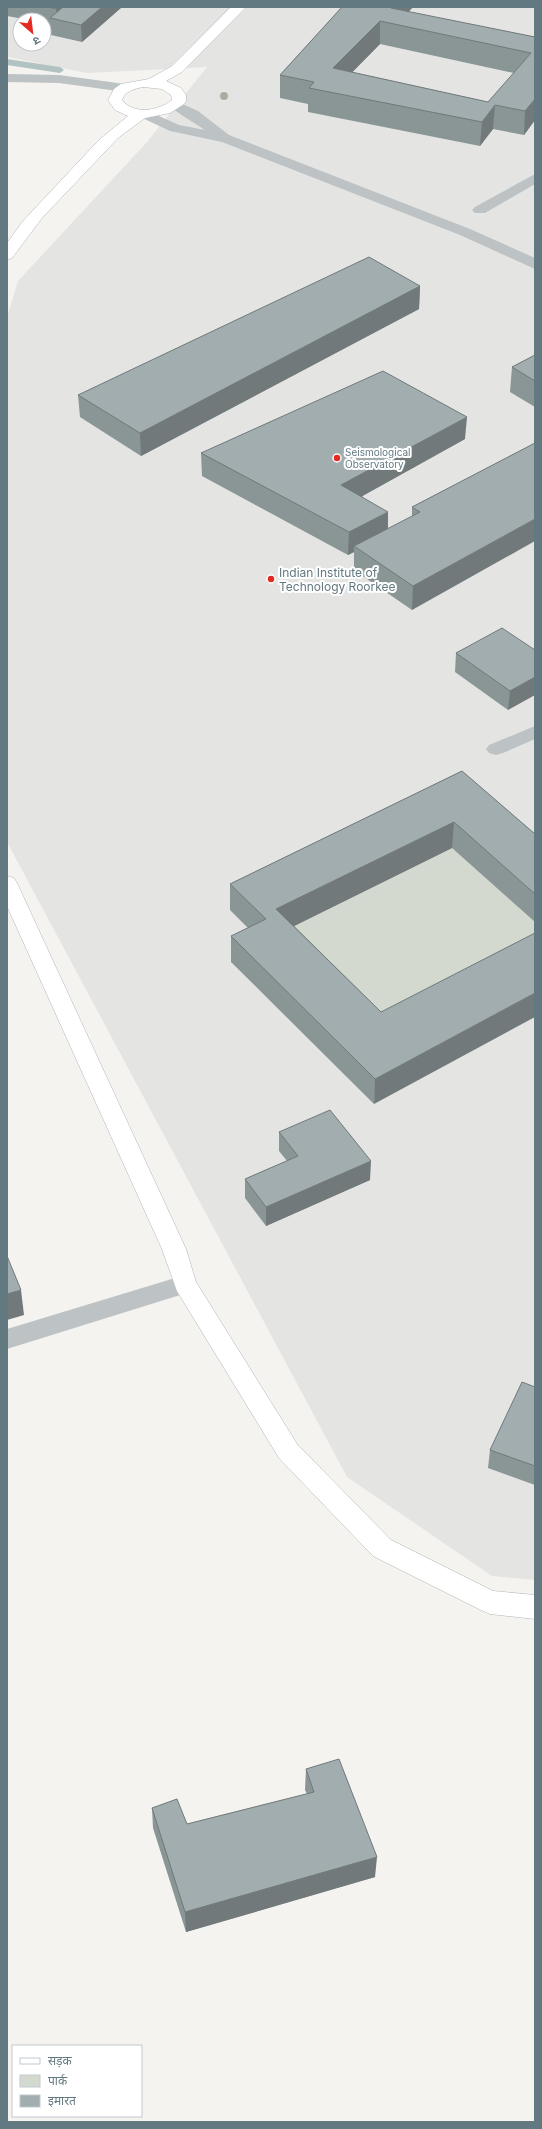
<svg xmlns="http://www.w3.org/2000/svg" width="542" height="2129" font-family="Inter,'Noto Sans Devanagari',sans-serif">
<rect width="100%" height="100%" fill="#f4f3ef"/>
<!-- built -->
<path fill="#e4e5e3" fill-rule="evenodd" d="M7,7H535V1580L492,1576L347,1477L7,842V317L18,281L147,142L207,67L87,73L7,57ZM20,20H44V44H20Z"/>
<!-- green -->
<path fill="#d4d9cf" d="M452,848L535,922V957L380,1038L276,935Z"/>
<g fill="none" stroke-linecap="round" stroke-linejoin="round">
<!-- stream -->
<path fill="#b1c2c3" fill-rule="evenodd" d="M7,59L60,67L64,70L60,73L7,65Z"/>
<!-- secondary casing -->
<g stroke="#afb6b9" stroke-width="1">
<g id="secondary">
<path d="M231,7H246L182,72L166,81L181,88L186,95V101L184,104L170,113L145,118L118,138L42,218L12,258L7,260V243L23,221L99,140L128,116L115,110L108,100L114,89L121,84L149,79L172,66ZM143,87L162,89L171,95L172,100C159,111 133,115 122,100C125,91 134,89 143,87Z"/>
<path d="M7,876L14,878L17,883L186,1249L196,1282L297,1444L391,1540L493,1591L535,1595V1619L490,1614L481,1610L373,1556L279,1458L177,1291L162,1249L7,906Z"/>
</g>
</g>
<!-- lane -->
<g fill="#bdc2c4" fill-rule="evenodd">
<path d="M535,174V184L485,213H475L472,210L475,207Z"/>
<path d="M535,726V739L503,753L496,755L489,753L486,749L489,745Z"/>
</g>
<!-- street -->
<g fill="#bdc2c4" fill-rule="evenodd">
<path d="M7,74L59,75L125,84L130,85L132,88L130,91L125,92L59,83L7,82Z"/>
<path d="M176,101L198,111L229,135L470,229L535,258V269L460,235L222,142L170,131L138,116L136,113L138,110L143,109L179,125L205,130C198,125 172,110 169,105L171,102Z"/>
<path d="M185,1275L193,1277L197,1284L193,1291L7,1349V1329Z"/>
</g>
<!-- secondary -->
<use href="#secondary" fill="#fff" fill-rule="evenodd"/>
</g>
<!-- trees -->
<circle fill="#a8afa1" cx="224" cy="96" r="4"/>
<!-- wall -->
<g fill="#8a9596" fill-rule="evenodd">
<path d="M7,7H122L82,42L51,35L50,24L44,23V20H29L7,16Z"/>
<path d="M342,7H413L408,12L535,37V120L524,135L493,129L480,146L308,112V104L280,98V75ZM380,44L514,73L488,102L352,72Z"/>
<path d="M420,286L419,309L141,456L80,417L78,395Z"/>
<path d="M535,355V407L510,392L512,367Z"/>
<path d="M465,439L362,496L388,529L412,517V507L535,443L412,610L354,570V552L348,555L202,476L201,453Z"/>
<path d="M535,650L508,710L455,672L456,653Z"/>
<path d="M462,771L535,834V922L452,848L294,926L381,1012L374,1104L231,962V936L248,928L230,910V884Z"/>
<path d="M279,1132L370,1180L266,1226L245,1198V1179L287,1161L279,1151Z"/>
<path d="M535,1387V1485L488,1468L490,1450Z"/>
<path d="M306,1769L375,1877L186,1932L153,1828L152,1808L187,1824L307,1794L305,1790Z"/>
</g>
<!-- shaded-wall -->
<g fill="#71797a">
<path d="M58,7H71L57,19L56,9Z"/>
<path d="M102,7H122L82,42L81,25Z"/>
<path d="M392,7H413L396,25L391,8Z"/>
<path d="M380,21V44L333,92V68Z"/>
<path d="M535,99V120L524,135L525,111Z"/>
<path d="M495,105L493,129L480,146L482,122Z"/>
<path d="M420,286L419,309L141,456L140,433Z"/>
<path d="M467,417L465,439L341,508V485Z"/>
<path d="M388,512V535L354,546V552L348,555L349,532Z"/>
<path d="M535,519V541L412,610L413,586Z"/>
<path d="M535,677V695L508,710L510,691Z"/>
<path d="M454,822L452,848L276,935V909Z"/>
<path d="M535,993V1017L374,1104L375,1079Z"/>
<path d="M371,1161L370,1180L266,1226V1207Z"/>
<path d="M21,1290L24,1315L7,1320V1294Z"/>
<path d="M377,1857L375,1877L186,1932L185,1912Z"/>
</g>
<!-- building -->
<g fill="#a1adaf" stroke="#71797a" fill-rule="evenodd">
<path d="M48,7H58L56,9Z"/>
<path d="M63,7H102L81,25L50,18Z"/>
<path d="M342,7H392L391,8L535,37V99L525,111L495,105L482,122L309,88L314,82L280,75ZM380,21L531,53L488,102L333,68Z"/>
<path d="M369,257L420,286L140,433L78,395Z"/>
<path d="M535,355V381L512,367Z"/>
<path d="M383,371L467,417L341,485L388,512L349,532L201,453Z"/>
<path d="M535,443V519L413,586L354,546L420,512L412,507Z"/>
<path d="M502,628L535,650V677L510,691L456,653Z"/>
<path d="M462,771L535,834V894L454,822L276,909L381,1012L535,933V993L375,1079L231,936L266,919L230,884Z"/>
<path d="M330,1110L371,1161L266,1207L245,1179L298,1156L279,1132Z"/>
<path d="M7,1256L21,1290L7,1294Z"/>
<path d="M522,1382L535,1387V1466L490,1450Z"/>
<path d="M339,1759L377,1857L185,1912L152,1808L177,1799L187,1824L314,1792L306,1769Z"/>
</g>
<!-- markers -->
<g fill="#e32b21" stroke="#fff" stroke-width="1.5">
<circle cx="337" cy="458" r="4"/>
<circle cx="271" cy="579" r="4"/>
</g>
<g text-anchor="middle" dominant-baseline="central" stroke-width="4" stroke-linejoin="round" paint-order="stroke">
<!-- far-poi labels -->
<g font-size="10" fill="#637981" stroke="#fff" text-anchor="start">
<text x="345" y="452">Seismological<tspan x="345" dy="12">Observatory</tspan></text>
</g>
<!-- poi labels -->
<g font-size="12" fill="#637981" stroke="#fff" text-anchor="start">
<text x="279" y="572">Indian Institute of<tspan x="279" dy="14">Technology Roorkee</tspan></text>
</g>
</g>
<!-- border -->
<rect width="542" height="2129" fill="none" stroke="#637981" stroke-width="16"/>
<!-- legend -->
<rect x="12" y="2045" width="130" height="72" fill="#ffffff" stroke="#c1c9cd"/>
<rect x="20" y="2058" width="20" height="6" fill="#ffffff" stroke="#c1c9cd"/>
<text x="48" y="2065" font-size="12" fill="#637981">सड़क</text>
<rect x="20" y="2075" width="20" height="12" fill="#d4d9cf" stroke="#c1c9cd"/>
<text x="48" y="2085" font-size="12" fill="#637981">पार्क</text>
<rect x="20" y="2095" width="20" height="12" fill="#a1adaf" stroke="#c1c9cd"/>
<text x="48" y="2105" font-size="12" fill="#637981">इमारत</text>
<!-- north arrow -->
<g transform="translate(32 32) rotate(152)"><circle r="19" fill="#ffffff" stroke="#c1c9cd"/>
<path d="M0-3L7 15L0 10L-7 15Z" fill="#e32b21"/>
<text y="-6" font-size="11" font-weight="bold" text-anchor="middle" fill="#637981">उ</text>
</g>
</svg>
